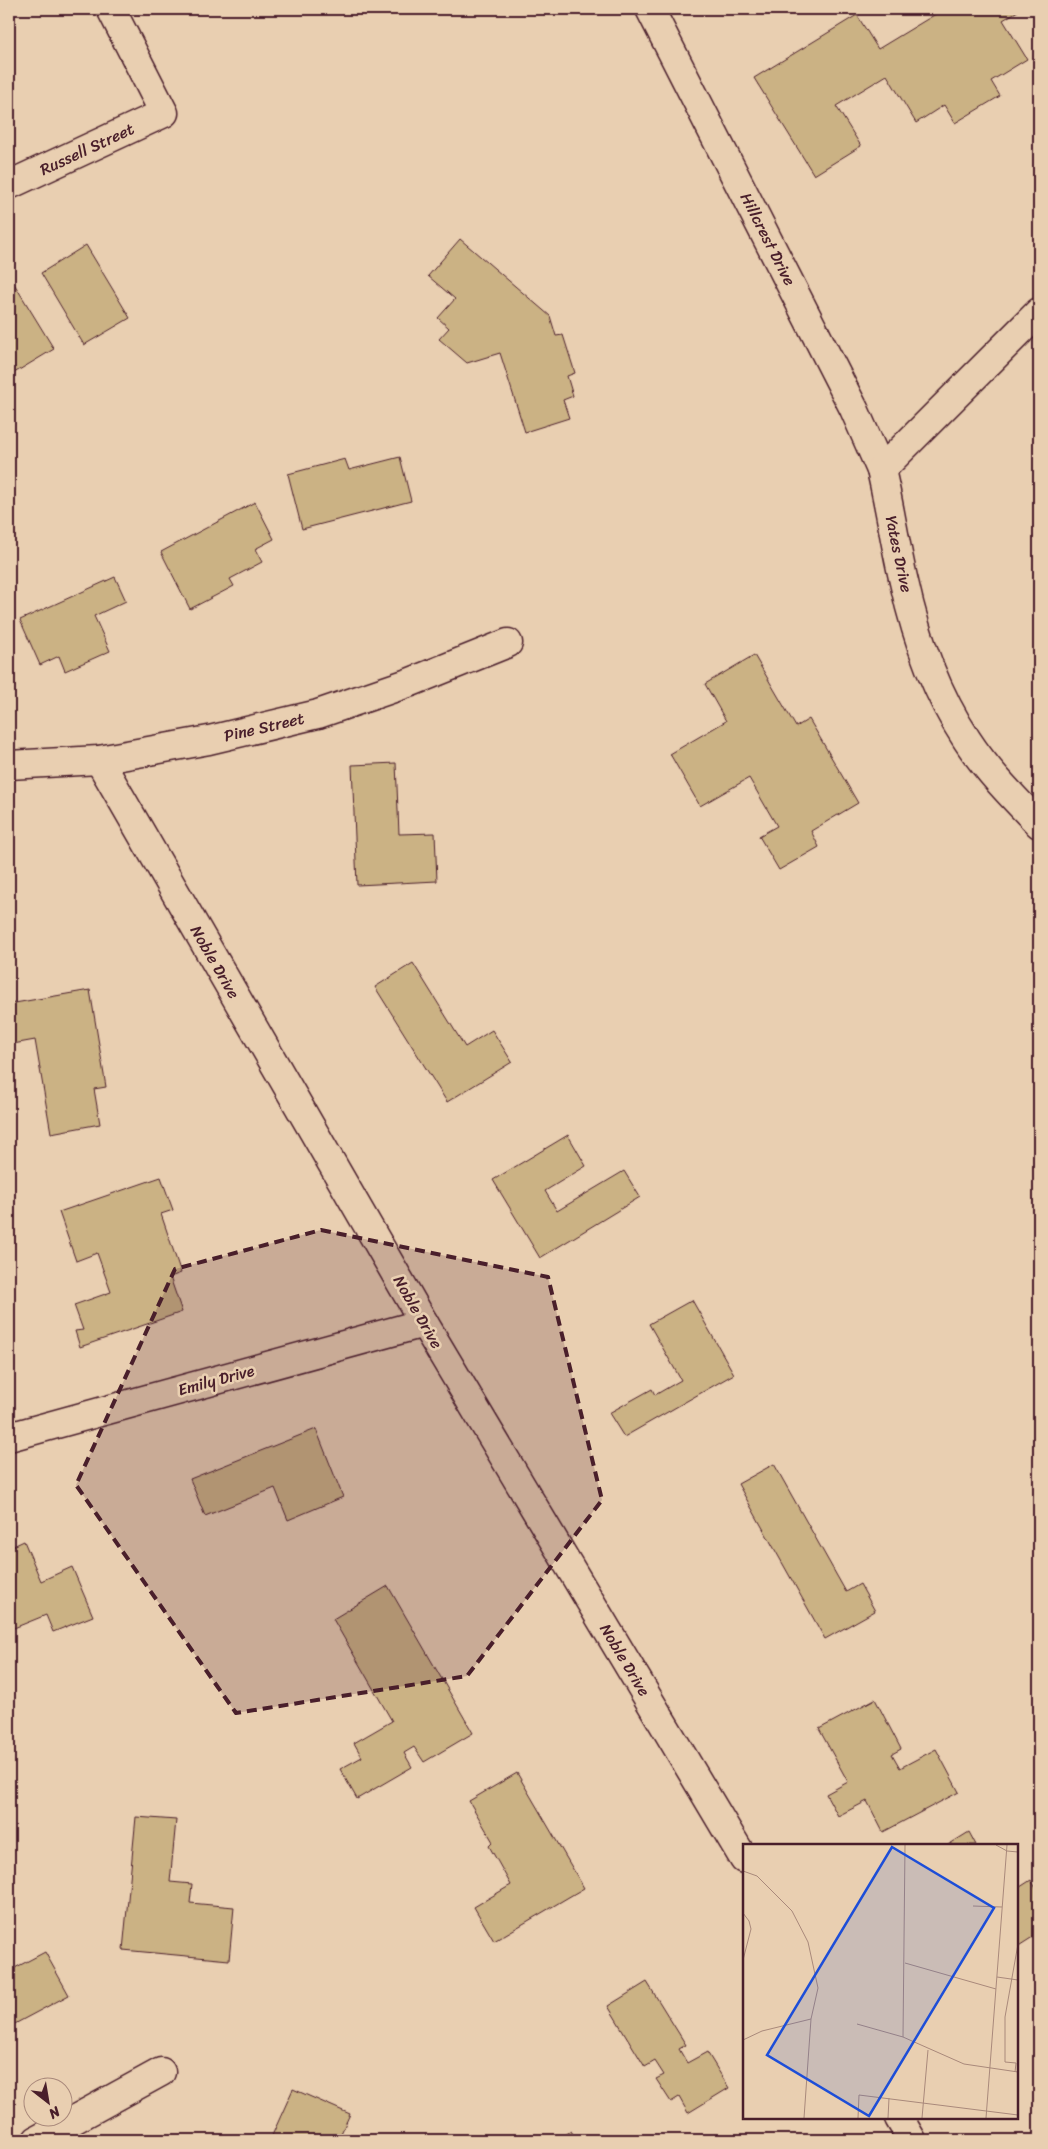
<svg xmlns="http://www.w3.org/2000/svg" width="1048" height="2149" font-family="Sriracha,sans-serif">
<rect width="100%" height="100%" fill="#e9cfb1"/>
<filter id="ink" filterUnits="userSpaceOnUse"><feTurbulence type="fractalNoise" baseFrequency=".02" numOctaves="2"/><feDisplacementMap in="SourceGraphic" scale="10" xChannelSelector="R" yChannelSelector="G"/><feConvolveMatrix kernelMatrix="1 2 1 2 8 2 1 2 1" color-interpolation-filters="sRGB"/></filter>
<g filter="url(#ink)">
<!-- building -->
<g fill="#cbb284" stroke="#4a1f2b">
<path d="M944,9H1021L1003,20L1027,59L991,81L1000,96L955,123L944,105L916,123L887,75L836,106L861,146L814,175L754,78L857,15L878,49Z"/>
<path d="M460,239L550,316L556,336L563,335L575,373L567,376L573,396L563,400L569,418L525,432L500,353L467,363L439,339L449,328L438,318L455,299L428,276Z"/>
<path d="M86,245L130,318L84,345L41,273Z"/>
<path d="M10,277L54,349L9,376V278Z"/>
<path d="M400,457L411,501L302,529L288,474L345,459L349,470Z"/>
<path d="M255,502L274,539L255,549L262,562L230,579L234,586L190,609L161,552Z"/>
<path d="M115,577L126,601L94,616L110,651L65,671L59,656L40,665L20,620Z"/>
<path d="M754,655L796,727L809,719L858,803L811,831L819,847L779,870L759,836L777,826L749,778L700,806L670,754L726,721L705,684Z"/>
<path d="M396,763L399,834L435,833L437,881L357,885L352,765Z"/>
<path d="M413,963L465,1047L492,1030L512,1062L447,1102L375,987Z"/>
<path d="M90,990L106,1087L94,1089L100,1124L51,1133L35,1040L13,1044L9,1019V1004Z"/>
<path d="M568,1135L586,1166L545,1191L557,1211L624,1171L640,1197L540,1258L493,1180Z"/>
<path d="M161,1177L173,1210L161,1214L181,1273L170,1277L182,1312L80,1347L75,1331L83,1330L74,1305L111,1292L97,1253L76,1261L59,1212Z"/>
<path d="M692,1300L734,1374L624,1437L609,1413L652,1389L655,1395L681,1380L649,1324Z"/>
<path d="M316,1429L343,1497L288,1520L275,1488L205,1516L190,1479Z"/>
<path d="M774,1464L846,1592L860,1584L875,1611L825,1639L738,1484Z"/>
<path d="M24,1541L41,1581L72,1567L93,1616L53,1632L46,1615L9,1630V1548Z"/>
<path d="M388,1586L473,1733L424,1762L414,1747L404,1753L412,1767L357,1799L340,1769L362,1757L354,1743L392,1721L333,1619Z"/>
<path d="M875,1699L901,1749L892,1754L900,1768L936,1749L959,1792L883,1832L867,1801L838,1816L826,1794L848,1782L819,1729Z"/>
<path d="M517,1773L584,1888L494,1941L474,1907L511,1885L489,1846L493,1842L469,1801Z"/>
<path d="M136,1817L176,1820L170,1882L192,1884L190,1903L234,1907L229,1960L123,1950Z"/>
<path d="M969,1832L976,1845H948Z"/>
<path d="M1031,1880L1039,1893V1933L1017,1947V1889Z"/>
<path d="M45,1952L69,1995L9,2027V1971Z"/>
<path d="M647,1982L686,2045L679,2049L687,2063L707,2052L729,2088L688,2113L679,2097L671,2102L656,2079L664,2075L655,2061L645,2067L608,2006Z"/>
<path d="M293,2089L350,2114L338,2140H270Z"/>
<path d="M571,2131L577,2140H558Z"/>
</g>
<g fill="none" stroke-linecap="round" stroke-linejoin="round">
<!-- minor casing -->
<g stroke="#4a1f2b" stroke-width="31">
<g id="minor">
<path d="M650,9L854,409L881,470"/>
<path d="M9,185L164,113L111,9"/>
<path d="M1039,312L881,470C890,507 895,545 904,582C916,637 936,693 967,740C987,771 1014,798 1039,824"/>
<path d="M99,760L424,1323L744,1859"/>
<path d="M9,765L99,760L209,740L318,714L411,682L508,643"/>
<path d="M9,1437L424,1323"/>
<path d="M899,2118L912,2140"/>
<path d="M37,2140L161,2072"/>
</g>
</g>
<!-- minor -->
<use href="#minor" stroke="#e9cfb1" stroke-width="28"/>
</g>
</g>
<!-- marked area -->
<path fill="#4a1f2b" fill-opacity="0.2" stroke="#4a1f2b" stroke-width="4" stroke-dasharray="10 6" stroke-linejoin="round" d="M321,1230L548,1277L602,1500L467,1676L236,1713L76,1485L175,1269Z"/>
<g text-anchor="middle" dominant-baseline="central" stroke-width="5" stroke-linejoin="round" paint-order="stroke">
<!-- street labels -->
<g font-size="16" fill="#4a1f2b" stroke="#e9cfb1">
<text transform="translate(87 149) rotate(-25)">Russell Street</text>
<text transform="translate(768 239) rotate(63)">Hillcrest Drive</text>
<text transform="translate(899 554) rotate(78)">Yates Drive</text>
<text transform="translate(264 727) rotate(-13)">Pine Street</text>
<text transform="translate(215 962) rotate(60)">Noble Drive</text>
<text transform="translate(418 1312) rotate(60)">Noble Drive</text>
<text transform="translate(216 1380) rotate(-15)">Emily Drive</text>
<text transform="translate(625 1660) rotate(59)">Noble Drive</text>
</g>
</g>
<!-- overview -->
<g transform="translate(743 1844)">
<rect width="275" height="275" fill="#e9cfb1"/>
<path fill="none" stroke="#a9897b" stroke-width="1" d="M253,1L264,7L275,8M0,27L14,32L49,67L65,98L75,144L68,175L19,187L0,196M230,62L259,63M0,69L6,77L8,85L0,116M162,119L253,145M254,133L275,136M114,180L160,193L221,220L275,228M160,193L162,1M272,228L273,219L262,218V173L275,100M61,274L68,175M115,274L116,251L275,271M145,274L146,254M179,274L185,206M243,274L264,1"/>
<path fill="#1d4ed8" fill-opacity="0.15" stroke="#1d4ed8" stroke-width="2.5" d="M149,3L251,64L126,272L24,211Z"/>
<rect width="275" height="275" fill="none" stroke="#4a1f2b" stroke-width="2.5"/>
</g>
<!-- margin -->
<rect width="1048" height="2149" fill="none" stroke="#e9cfb1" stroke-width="30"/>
<rect x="15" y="15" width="1018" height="2119" fill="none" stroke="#4a1f2b" stroke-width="2" filter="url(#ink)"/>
<!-- north arrow -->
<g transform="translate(48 2102) rotate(149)"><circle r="24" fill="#e9cfb1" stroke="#a9897b"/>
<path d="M0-4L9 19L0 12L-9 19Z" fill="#4a1f2b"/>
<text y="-8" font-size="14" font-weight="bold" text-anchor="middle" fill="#4a1f2b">N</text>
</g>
</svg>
